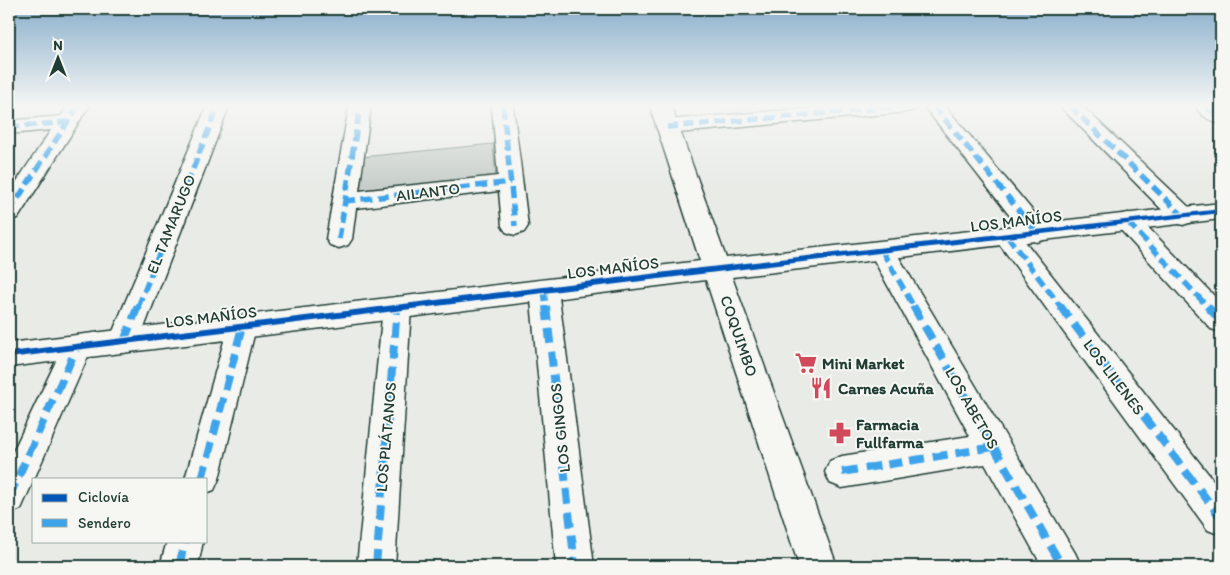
<svg xmlns="http://www.w3.org/2000/svg" width="1230" height="575" font-family="Itim,sans-serif">
<rect width="100%" height="100%" fill="#e9ebe7"/>
<filter id="ink" filterUnits="userSpaceOnUse"><feTurbulence type="fractalNoise" baseFrequency=".02" numOctaves="2"/><feDisplacementMap in="SourceGraphic" scale="10" xChannelSelector="R" yChannelSelector="G"/><feConvolveMatrix kernelMatrix="1 2 1 2 8 2 1 2 1" color-interpolation-filters="sRGB"/></filter>
<g filter="url(#ink)">
<!-- green -->
<path fill="#c7cec9" stroke="#73867e" d="M493,144L496,178L356,193L361,157Z"/>
<g fill="none" stroke-linecap="round" stroke-linejoin="round">
<!-- street casing -->
<g stroke="#1f3d34" stroke-width="3">
<g id="street">
<path d="M68,106H89L18,218L9,220V193L51,130L9,134V121L61,116Z"/>
<path d="M207,106H229L139,341L134,349L124,353L114,349L109,341Z"/>
<path d="M349,106H371L359,191L498,176L492,106H513L528,226L524,232L515,235L506,232L502,226L499,191L356,208L352,239L348,245L339,248L330,245L326,239Z"/>
<path d="M836,106H918L914,110L907,112L667,134L659,132L656,127L659,122L667,120Z"/>
<path d="M924,106H945L1046,227L1050,233L1046,239L1037,242L1028,239Z"/>
<path d="M1060,106H1082L1192,210L1195,216L1192,222L1183,225L1174,222Z"/>
<path d="M1195,106H1218L1221,108V124C1211,122 1200,115 1195,106Z"/>
<path d="M1128,213L1137,216L1221,303V332L1211,329L1119,228L1115,222L1119,216Z"/>
<path d="M1007,227L1016,230L1221,490V535L1208,530L998,242L994,236L998,230Z"/>
<path d="M882,242L891,244L1075,553L1081,566H1042L985,464L842,488L830,483L825,472L830,461L842,456L970,436L869,251L873,244Z"/>
<path d="M544,280L554,283L558,290L594,566H556L530,290L534,283Z"/>
<path d="M397,297L407,300L411,308L395,566H357L383,308L387,300Z"/>
<path d="M242,316L252,319L256,327L219,479L214,490L206,493V479H185L228,327L232,319Z"/>
<path d="M77,335L87,338L92,347L21,509L9,514V460L67,338Z"/>
<path d="M167,541H203L198,566H160Z"/>
</g>
</g>
<!-- secondary casing -->
<g stroke="#1f3d34" stroke-width="3">
<path id="secondary" d="M650,106H671L726,258L1221,203V219L732,277L837,566H799L706,280L9,367V343L700,261Z"/>
</g>
<!-- street -->
<use href="#street" fill="#f6f6f2" fill-rule="evenodd"/>
<!-- secondary -->
<use href="#secondary" fill="#f6f6f2" fill-rule="evenodd"/>
<!-- quiet-far1 -->
<g stroke="#3da4eb" stroke-width="5.5" stroke-dasharray="11 5.5" stroke-linecap="butt">
<path d="M503,106L515,226"/>
<path d="M934,106L1037,233"/>
<path d="M1070,106L1183,216"/>
<path d="M1205,106L1221,118"/>
<path d="M9,127L67,122"/>
<path d="M667,127L907,106"/>
<path d="M345,201L511,182"/>
<path d="M9,212L78,106"/>
<path d="M1128,222L1208,307"/>
<path d="M1007,236L1061,307"/>
<path d="M339,239L360,106"/>
<path d="M882,251L914,307"/>
<path d="M544,290L546,307"/>
<path d="M138,307L218,106"/>
</g>
<!-- quiet -->
<g stroke="#3da4eb" stroke-width="8" stroke-dasharray="15 8" stroke-linecap="butt">
<path d="M546,306L575,566"/>
<path d="M913,306L1062,566"/>
<path d="M1060,306L1221,518"/>
<path d="M1207,306L1221,321"/>
<path d="M124,341L138,306"/>
<path d="M842,472L994,447"/>
<path d="M202,479L242,327"/>
<path d="M9,497L77,347"/>
<path d="M179,566L185,541"/>
<path d="M376,566L397,308"/>
</g>
<!-- cycleway casing -->
<g stroke="#f6f6f2" stroke-width="3">
<path id="cycleway" d="M1221,209V213L675,277L9,358V352L675,271Z"/>
</g>
<!-- cycleway -->
<use href="#cycleway" fill="#0057b8" fill-rule="evenodd"/>
</g>
</g>
<!-- sky -->
<linearGradient id="sky" x2="0" y2="1"><stop stop-color="#88aecb"/><stop offset="0.57" stop-color="#f5f6f4"/><stop offset="1" stop-color="#f5f6f4" stop-opacity="0"/></linearGradient>
<rect width="1230" height="186" fill="url(#sky)"/>
<!-- icons -->
<defs>
<g id="supermarket-bare" transform="scale(1.725)"><path d="M-6-5.5h2.5l.6 2H6L4.5 2H-2.5L-4.4-4H-6ZM-1.5 3.2a1.3 1.3 0 1 0 .1 0ZM3 3.2a1.3 1.3 0 1 0 .1 0Z" fill="#d1495b" stroke="#f6f6f2" stroke-width="2.5" paint-order="stroke"/></g>
<g id="restaurant-bare" transform="scale(1.725)"><path d="M-5-6h1v4h1v-4h1v4h1v-4h1v5L-1.5 .5V6h-2V.5L-5-1ZM5-6V6H3V1.5H1.5Q1.5-4 5-6Z" fill="#d1495b" stroke="#f6f6f2" stroke-width="2.5" paint-order="stroke"/></g>
<g id="pharmacy-bare" transform="scale(1.725)"><path d="M-2-6h4v4h4v4h-4v4h-4v-4h-4v-4h4Z" fill="#d1495b" stroke="#f6f6f2" stroke-width="2.5" paint-order="stroke"/></g>
</defs>
<g fill-rule="evenodd">
<use href="#supermarket-bare" x="806" y="363"/>
<use href="#restaurant-bare" x="821" y="388"/>
<use href="#pharmacy-bare" x="840" y="433"/>
</g>
<g text-anchor="middle" dominant-baseline="central" stroke-width="4" stroke-linejoin="round" paint-order="stroke">
<!-- street labels -->
<g font-size="16" fill="#1f3d34" stroke="#f6f6f2">
<text transform="translate(428 192) rotate(-7)">AILANTO</text>
<text transform="translate(1016 221) rotate(-7)">LOS MAÑÍOS</text>
<text transform="translate(171 224) rotate(-68)">EL TAMARUGO</text>
<text transform="translate(613 268) rotate(-7)">LOS MAÑÍOS</text>
<text transform="translate(211 317) rotate(-7)">LOS MAÑÍOS</text>
<text transform="translate(739 336) rotate(71)">COQUIMBO</text>
<text transform="translate(1114 377) rotate(53)">LOS LILENES</text>
<text transform="translate(972 408) rotate(60)">LOS ABETOS</text>
<text transform="translate(560 428) rotate(-96)">LOS GINGOS</text>
<text transform="translate(386 437) rotate(-85)">LOS PLÁTANOS</text>
</g>
<!-- poi labels -->
<g font-size="16" font-weight="bold" fill="#1f3d34" stroke="#f6f6f2" text-anchor="start">
<text x="822" y="363">Mini Market</text>
<text x="838" y="388">Carnes Acuña</text>
<text x="856" y="424">Farmacia<tspan x="856" dy="18">Fullfarma</tspan></text>
</g>
</g>
<!-- margin -->
<rect width="1230" height="575" fill="none" stroke="#f6f6f2" stroke-width="30"/>
<rect x="15" y="15" width="1200" height="545" fill="none" stroke="#1f3d34" stroke-width="2" filter="url(#ink)"/>
<!-- legend -->
<rect x="32" y="478" width="175" height="65" fill="#f6f6f2" stroke="#a0aca6"/>
<rect x="42" y="494" width="25" height="8" fill="#0057b8" stroke="#a0aca6"/>
<text x="78" y="502" font-size="15" fill="#1f3d34">Ciclovía</text>
<rect x="42" y="519" width="25" height="8" fill="#3da4eb" stroke="#a0aca6"/>
<text x="78" y="528" font-size="15" fill="#1f3d34">Sendero</text>
<!-- north arrow -->
<g transform="translate(58 58)" stroke="#f6f6f2" stroke-width="4" paint-order="stroke">
<path d="M0-4L9 19L0 12L-9 19Z" fill="#1f3d34"/>
<text y="-8" font-size="14" font-weight="bold" text-anchor="middle" fill="#1f3d34">N</text>
</g>
</svg>
